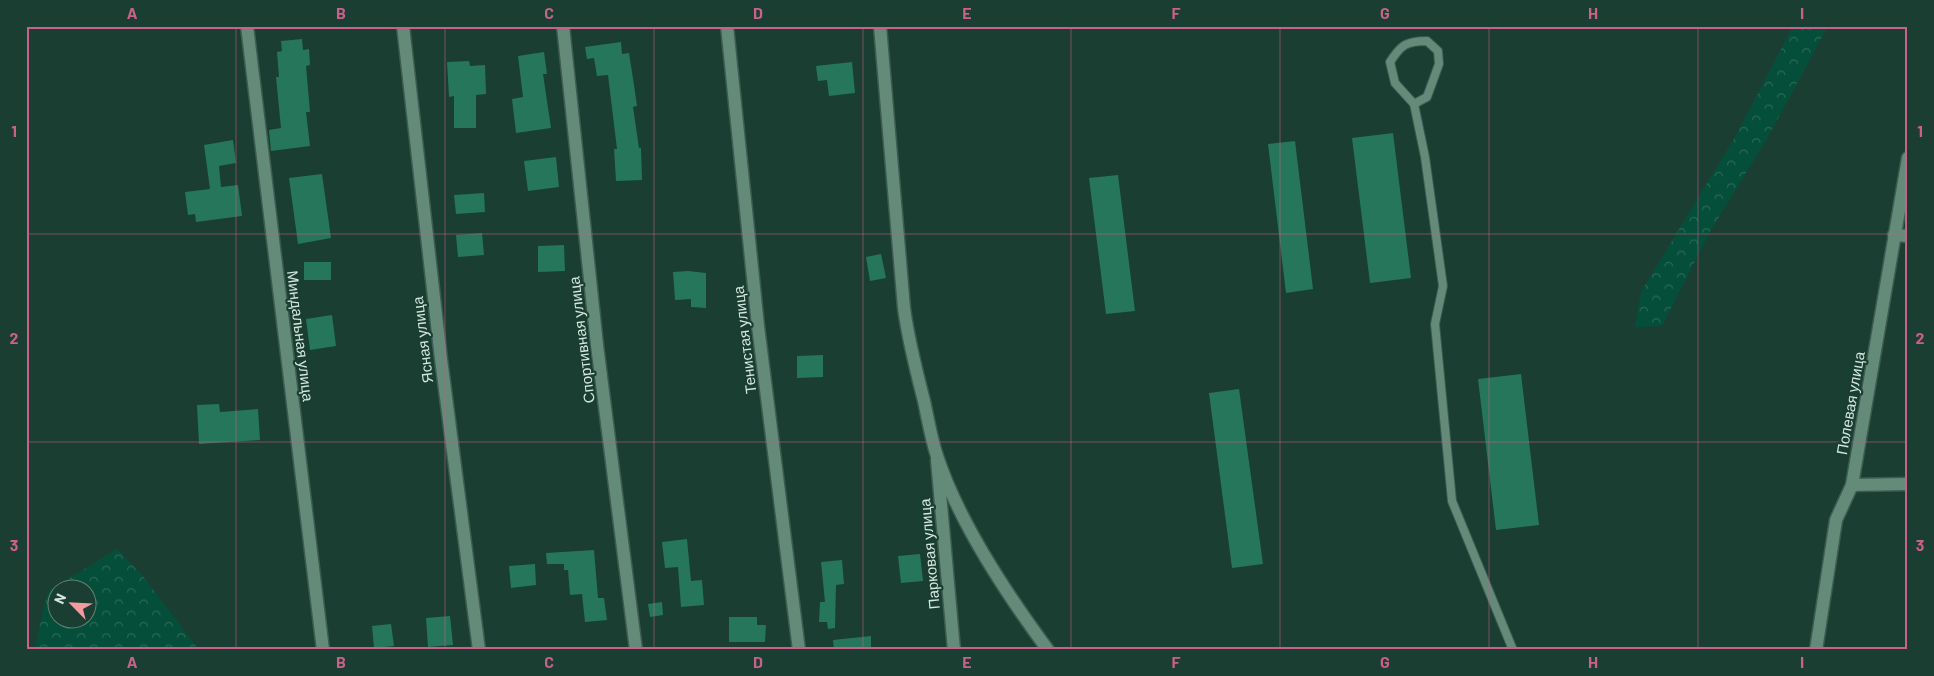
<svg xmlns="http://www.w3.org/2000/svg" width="1934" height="676" font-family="Barlow,sans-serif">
<defs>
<pattern id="forest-crowns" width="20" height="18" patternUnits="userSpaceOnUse" patternTransform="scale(1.25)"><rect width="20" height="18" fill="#054f3a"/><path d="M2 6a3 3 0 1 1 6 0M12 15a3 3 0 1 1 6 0" fill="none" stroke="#296856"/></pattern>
</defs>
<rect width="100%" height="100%" fill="#1a3e31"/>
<!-- forest -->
<g fill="url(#forest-crowns)" fill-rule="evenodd">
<path d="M1793,26H1828L1768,137L1711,230L1662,326L1635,327L1641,292L1735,137Z"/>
<path d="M117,549L143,576L199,650H34L48,591ZM58,588H88V618H58Z"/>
</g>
<!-- building -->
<g fill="#26765b">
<path d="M302,39L303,50L309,49L310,65L306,66L310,112H306L310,146L271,151L269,130L281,128L276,77H279L277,52L282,51L281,41Z"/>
<path d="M621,42L622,54L629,53L634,85L637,106L633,107L639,148H641L642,180L616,181L614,149H617L608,75L597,76L594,58L587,59L585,47Z"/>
<path d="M544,52L547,74H543L551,128L516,133L512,99L523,97L518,56Z"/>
<path d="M469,61L470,66L485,65L486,94L476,95V128H454V96L449,97L447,62Z"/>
<path d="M852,62L855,93L829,96L827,80L818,81L816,66Z"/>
<path d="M1393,133L1411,278L1370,283L1352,138Z"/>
<path d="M233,140L236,163L219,166L221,187L238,185L242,216L196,222L195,214L188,215L185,192L210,189L204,145Z"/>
<path d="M1295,141L1313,289L1286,293L1268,144Z"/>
<path d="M556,157L559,187L528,191L524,161Z"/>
<path d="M322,174L331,238L298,244L289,178Z"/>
<path d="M1118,175L1135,311L1106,314L1089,178Z"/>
<path d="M484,193L485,212L456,214L454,195Z"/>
<path d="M482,233L484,255L458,257L456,235Z"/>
<path d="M564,245L565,271L538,272V246Z"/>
<path d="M881,254L886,278L870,281L866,257Z"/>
<rect x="304" y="262" width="27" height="18"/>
<path d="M688,271L706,273V308L691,307V299L675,300L673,272Z"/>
<path d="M332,315L336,346L310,350L306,319Z"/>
<path d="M823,355V377L797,378V356Z"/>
<path d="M1521,374L1539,525L1496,530L1478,379Z"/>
<path d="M1239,389L1263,564L1232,568L1209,393Z"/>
<path d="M219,404L220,412L258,409L260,440L199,444L197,405Z"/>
<path d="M687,539L691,581L702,580L704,605L681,607L678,567L665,568L662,542Z"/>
<path d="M594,550L598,598H604L607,620L585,622L582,594L570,595L568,570H564V564H547L546,553Z"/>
<path d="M920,554L923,581L901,583L898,556Z"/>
<path d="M842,560L844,584L836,585L835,628L828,629L827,622H819L820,602H825L821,562Z"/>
<path d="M535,564L536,585L511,588L509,566Z"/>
<path d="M662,602L663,615L650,617L648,604Z"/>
<path d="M450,616L453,645L428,647L426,618Z"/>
<path d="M729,617H757V625H766L765,642H729Z"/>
<path d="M391,624L394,646L374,648L372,626Z"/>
<path d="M871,636V648L834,650L833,640Z"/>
</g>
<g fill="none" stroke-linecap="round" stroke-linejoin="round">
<!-- service casing -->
<g stroke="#3c5b51" stroke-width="10">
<path id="service" d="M1414,104L1427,97L1439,64L1438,51L1427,41C1406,41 1401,45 1390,62L1395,83L1414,104L1425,157L1443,286L1435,324L1452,501L1513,650"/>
</g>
<!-- minor casing -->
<g stroke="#3c5b51" stroke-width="15">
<g id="minor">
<path d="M247,26L323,650"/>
<path d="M403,26L441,359L479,650"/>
<path d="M563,26L597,345L636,650"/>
<path d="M727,26L758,326L799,650"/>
<path d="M1894,235L1908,236"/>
<path d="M937,460L954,650"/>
<path d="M1852,485L1908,484"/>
<path d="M1816,650L1836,520L1852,485L1908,158"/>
</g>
</g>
<!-- tertiary casing -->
<g stroke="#3c5b51" stroke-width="15">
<path id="tertiary" d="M880,26L904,308C908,339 916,370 924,401C928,419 931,438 937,456C958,520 1008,596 1048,650"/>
</g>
<!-- service -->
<use href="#service" stroke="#648a7a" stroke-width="8"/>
<!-- minor -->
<use href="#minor" stroke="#648a7a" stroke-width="12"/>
<!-- tertiary -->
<use href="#tertiary" stroke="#648a7a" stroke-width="12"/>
</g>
<!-- grid -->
<path fill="none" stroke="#c9618a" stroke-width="1" stroke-opacity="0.55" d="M236,26V650M445,26V650M654,26V650M863,26V650M1071,26V650M1280,26V650M1489,26V650M1698,26V650M26,234H1908M26,442H1908"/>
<g text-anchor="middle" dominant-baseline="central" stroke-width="4.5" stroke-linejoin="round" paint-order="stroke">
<!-- street labels -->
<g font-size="15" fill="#d5e8e0" stroke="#1a3e31">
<text transform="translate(301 336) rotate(83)">Миндальная улица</text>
<text transform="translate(422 340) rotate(-97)">Ясная улица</text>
<text transform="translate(581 340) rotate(-97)">Спортивная улица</text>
<text transform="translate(744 340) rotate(-97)">Тенистая улица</text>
<text transform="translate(1850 403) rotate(-80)">Полевая улица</text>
<text transform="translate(929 554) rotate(-95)">Парковая улица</text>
</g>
</g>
<!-- border -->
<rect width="1934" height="676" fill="none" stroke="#1a3e31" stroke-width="55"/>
<!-- north arrow -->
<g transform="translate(72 604) rotate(294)"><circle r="24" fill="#1a3e31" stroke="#658277"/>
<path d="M0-4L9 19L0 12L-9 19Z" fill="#f59b9f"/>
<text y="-8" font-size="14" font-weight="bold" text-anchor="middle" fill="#d5e8e0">N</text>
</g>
<rect x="28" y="28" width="1878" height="620" fill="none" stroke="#c9618a" stroke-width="2"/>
<g font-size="16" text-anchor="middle" font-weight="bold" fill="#c9618a">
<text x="132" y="19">A</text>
<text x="341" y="19">B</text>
<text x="549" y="19">C</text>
<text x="758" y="19">D</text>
<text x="967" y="19">E</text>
<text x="1176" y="19">F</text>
<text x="1385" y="19">G</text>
<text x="1593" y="19">H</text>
<text x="1802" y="19">I</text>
<text x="14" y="137">1</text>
<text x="1920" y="137">1</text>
<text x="14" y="344">2</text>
<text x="1920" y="344">2</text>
<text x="14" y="551">3</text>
<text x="1920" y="551">3</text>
<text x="132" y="668">A</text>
<text x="341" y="668">B</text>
<text x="549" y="668">C</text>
<text x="758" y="668">D</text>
<text x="967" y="668">E</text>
<text x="1176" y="668">F</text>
<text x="1385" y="668">G</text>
<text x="1593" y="668">H</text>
<text x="1802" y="668">I</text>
</g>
</svg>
